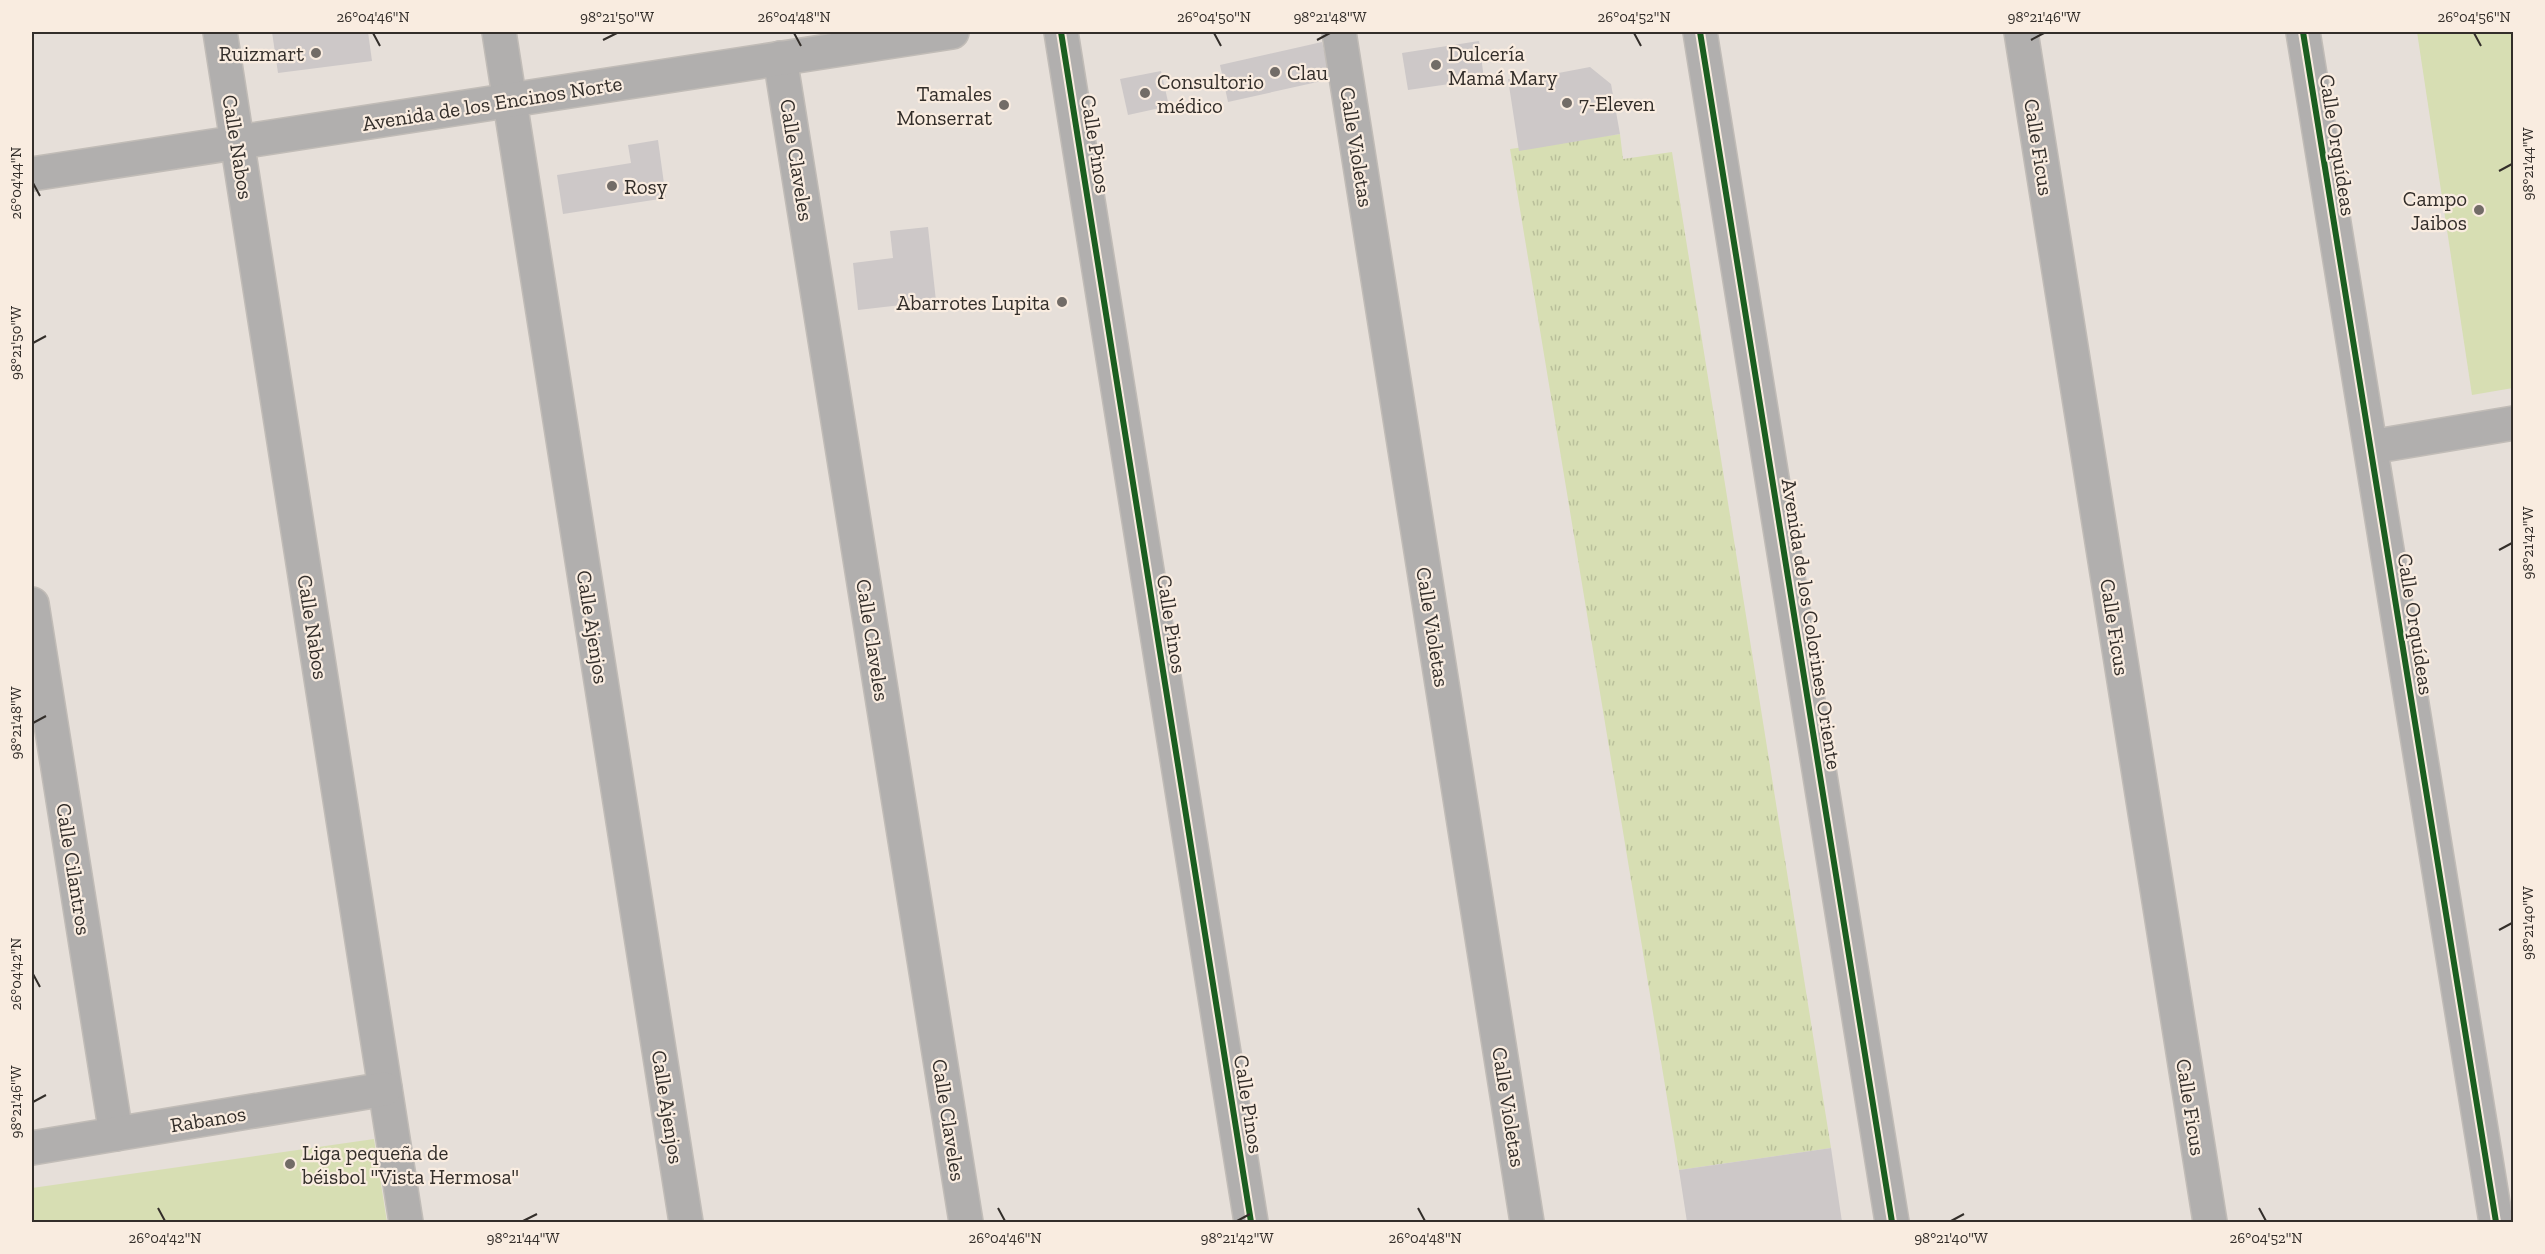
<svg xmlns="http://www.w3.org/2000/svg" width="2545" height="1254" font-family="'Zilla Slab',serif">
<defs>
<pattern id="grass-tufts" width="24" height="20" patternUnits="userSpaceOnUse" patternTransform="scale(1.5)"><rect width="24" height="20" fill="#d7deb3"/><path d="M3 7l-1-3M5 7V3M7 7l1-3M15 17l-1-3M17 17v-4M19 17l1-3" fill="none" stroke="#b9bf9a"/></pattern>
</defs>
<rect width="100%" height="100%" fill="#e6dfd9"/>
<!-- grass -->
<path fill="url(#grass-tufts)" d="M1620,134L1623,159L1672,152L1831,1148L1679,1170L1510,149Z"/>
<!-- garden -->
<g fill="#d7deb3">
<path d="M2417,32H2513V388L2472,395Z"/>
<path d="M374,1139L387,1222H32V1188Z"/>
</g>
<!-- building -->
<g fill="#cdc8c8">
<path d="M272,32H368L372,61L278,73Z"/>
<path d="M1479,41L1484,79L1408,90L1402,53Z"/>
<path d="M1322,42L1331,79L1228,102L1220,65Z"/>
<path d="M1590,67L1611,84L1620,134L1519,151L1508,79H1527Z"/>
<path d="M1161,71L1169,106L1128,115L1120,79Z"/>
<path d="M658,140L666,198L563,214L557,175L631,163L628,145Z"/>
<path d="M928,227L936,301L858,310L853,263L893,258L890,231Z"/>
<path d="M1831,1148L1842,1222H1687L1679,1170Z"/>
</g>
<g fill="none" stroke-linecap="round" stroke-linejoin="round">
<!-- minor casing -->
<g stroke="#c1bcb7" stroke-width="36">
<g id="minor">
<path d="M220,32L406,1222"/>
<path d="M499,32L686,1222"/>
<path d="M1061,32L1251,1222"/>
<path d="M1339,32L1527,1222"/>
<path d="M2021,32L2210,1222"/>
<path d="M2303,32L2496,1222"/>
<path d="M780,58L966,1222"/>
<path d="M2371,447L2514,423"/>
<path d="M32,604L116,1134"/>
<path d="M32,1148L385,1089"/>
</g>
</g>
<!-- tertiary casing -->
<g stroke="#c1bcb7" stroke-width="36">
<g id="tertiary">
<path d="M1700,32L1892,1222"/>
<path d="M32,174L952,32"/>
</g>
</g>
<!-- minor -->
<use href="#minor" stroke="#b1afae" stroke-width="33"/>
<!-- tertiary -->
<use href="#tertiary" stroke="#b1afae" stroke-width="33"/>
<!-- cycleway casing -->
<g stroke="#f9ece0" stroke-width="10">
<g id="cycleway">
<path d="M1061,32L1251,1222"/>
<path d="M1700,32L1892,1222"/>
<path d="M2303,32L2496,1222"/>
</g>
</g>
<!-- cycleway -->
<use href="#cycleway" stroke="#1b5e20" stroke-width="6"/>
</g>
<!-- ticks -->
<path fill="none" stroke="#332e2a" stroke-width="2" d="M373,33L380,46M794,33L801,46M1214,33L1221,46M1634,33L1641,46M2474,33L2481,46M603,40L617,33M1317,40L1330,33M2031,40L2044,33M2499,171L2512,164M33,183L40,196M33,343L46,336M2499,550L2512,543M33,723L46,716M2499,930L2512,923M33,974L40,987M33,1102L46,1095M158,1208L165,1221M998,1208L1005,1221M1418,1208L1425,1221M2259,1208L2266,1221M523,1221L537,1214M1237,1221L1250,1214M1951,1221L1964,1214"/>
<!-- markers -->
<g fill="#726c67" stroke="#f9ece0" stroke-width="2">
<circle cx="316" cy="53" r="6"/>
<circle cx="1436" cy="65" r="6"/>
<circle cx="1275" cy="72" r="6"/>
<circle cx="1145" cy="93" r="6"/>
<circle cx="1567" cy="103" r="6"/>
<circle cx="1004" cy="105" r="6"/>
<circle cx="612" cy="186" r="6"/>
<circle cx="2479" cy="210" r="6"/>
<circle cx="1062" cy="302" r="6"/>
<circle cx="290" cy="1164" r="6"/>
</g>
<g text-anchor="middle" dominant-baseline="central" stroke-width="4.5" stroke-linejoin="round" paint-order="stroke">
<!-- poi labels -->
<g font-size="21" fill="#332e2a" stroke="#f9ece0" text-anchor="start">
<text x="304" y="53" text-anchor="end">Ruizmart</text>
<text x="1448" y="53">Dulcería<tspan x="1448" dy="24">Mamá Mary</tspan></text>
<text x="1287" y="72">Clau</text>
<text x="1157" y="81">Consultorio<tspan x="1157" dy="24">médico</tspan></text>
<text x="992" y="93" text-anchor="end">Tamales<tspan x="992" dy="24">Monserrat</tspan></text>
<text x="1579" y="103">7-Eleven</text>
<text x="624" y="186">Rosy</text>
<text x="2467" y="198" text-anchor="end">Campo<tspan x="2467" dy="24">Jaibos</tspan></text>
<text x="1050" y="302" text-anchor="end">Abarrotes Lupita</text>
<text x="302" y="1152">Liga pequeña de<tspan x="302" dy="24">béisbol "Vista Hermosa"</tspan></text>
</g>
<!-- street labels -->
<g font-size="21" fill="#332e2a" stroke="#f9ece0">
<text transform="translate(492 103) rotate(-9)">Avenida de los Encinos Norte</text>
<text transform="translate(1096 144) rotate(81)">Calle Pinos</text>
<text transform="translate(2338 145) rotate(81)">Calle Orquídeas</text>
<text transform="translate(238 147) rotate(81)">Calle Nabos</text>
<text transform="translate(1357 147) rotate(81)">Calle Violetas</text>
<text transform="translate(2039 147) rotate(81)">Calle Ficus</text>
<text transform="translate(797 160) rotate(81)">Calle Claveles</text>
<text transform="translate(1172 624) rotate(81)">Calle Pinos</text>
<text transform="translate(1812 624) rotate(81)">Avenida de los Colorines Oriente</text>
<text transform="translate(2416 624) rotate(81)">Calle Orquídeas</text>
<text transform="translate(313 627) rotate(81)">Calle Nabos</text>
<text transform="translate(593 627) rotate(81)">Calle Ajenjos</text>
<text transform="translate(1433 627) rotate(81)">Calle Violetas</text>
<text transform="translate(2115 627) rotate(81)">Calle Ficus</text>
<text transform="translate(873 640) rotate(81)">Calle Claveles</text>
<text transform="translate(74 869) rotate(81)">Calle Cilantros</text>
<text transform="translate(1249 1104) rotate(81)">Calle Pinos</text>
<text transform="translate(668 1107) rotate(81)">Calle Ajenjos</text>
<text transform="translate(1509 1107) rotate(81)">Calle Violetas</text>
<text transform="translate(2191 1107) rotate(81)">Calle Ficus</text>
<text transform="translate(208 1119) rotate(-9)">Rabanos</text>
<text transform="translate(949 1120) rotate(81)">Calle Claveles</text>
</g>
</g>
<!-- border -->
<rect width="2545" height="1254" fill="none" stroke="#f9ece0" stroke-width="66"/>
<rect x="33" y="33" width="2479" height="1188" fill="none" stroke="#332e2a" stroke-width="2"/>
<g font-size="15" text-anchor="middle" fill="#332e2a">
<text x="373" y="22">26°04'46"N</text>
<text x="617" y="22">98°21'50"W</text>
<text x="794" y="22">26°04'48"N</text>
<text x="1214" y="22">26°04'50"N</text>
<text x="1330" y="22">98°21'48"W</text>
<text x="1634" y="22">26°04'52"N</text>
<text x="2044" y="22">98°21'46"W</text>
<text x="2474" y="22">26°04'56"N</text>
<text transform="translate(2528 164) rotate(-90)" y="5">98°21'44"W</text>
<text transform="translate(16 183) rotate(-90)" y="5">26°04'44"N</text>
<text transform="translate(16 343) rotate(-90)" y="5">98°21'50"W</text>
<text transform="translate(2528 543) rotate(-90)" y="5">98°21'42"W</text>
<text transform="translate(16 723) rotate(-90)" y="5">98°21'48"W</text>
<text transform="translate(2528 923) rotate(-90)" y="5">98°21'40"W</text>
<text transform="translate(16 974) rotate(-90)" y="5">26°04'42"N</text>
<text transform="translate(16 1102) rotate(-90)" y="5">98°21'46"W</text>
<text x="165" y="1243">26°04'42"N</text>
<text x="523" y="1243">98°21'44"W</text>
<text x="1005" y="1243">26°04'46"N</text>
<text x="1237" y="1243">98°21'42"W</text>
<text x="1425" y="1243">26°04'48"N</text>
<text x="1951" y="1243">98°21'40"W</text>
<text x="2266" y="1243">26°04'52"N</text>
</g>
</svg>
